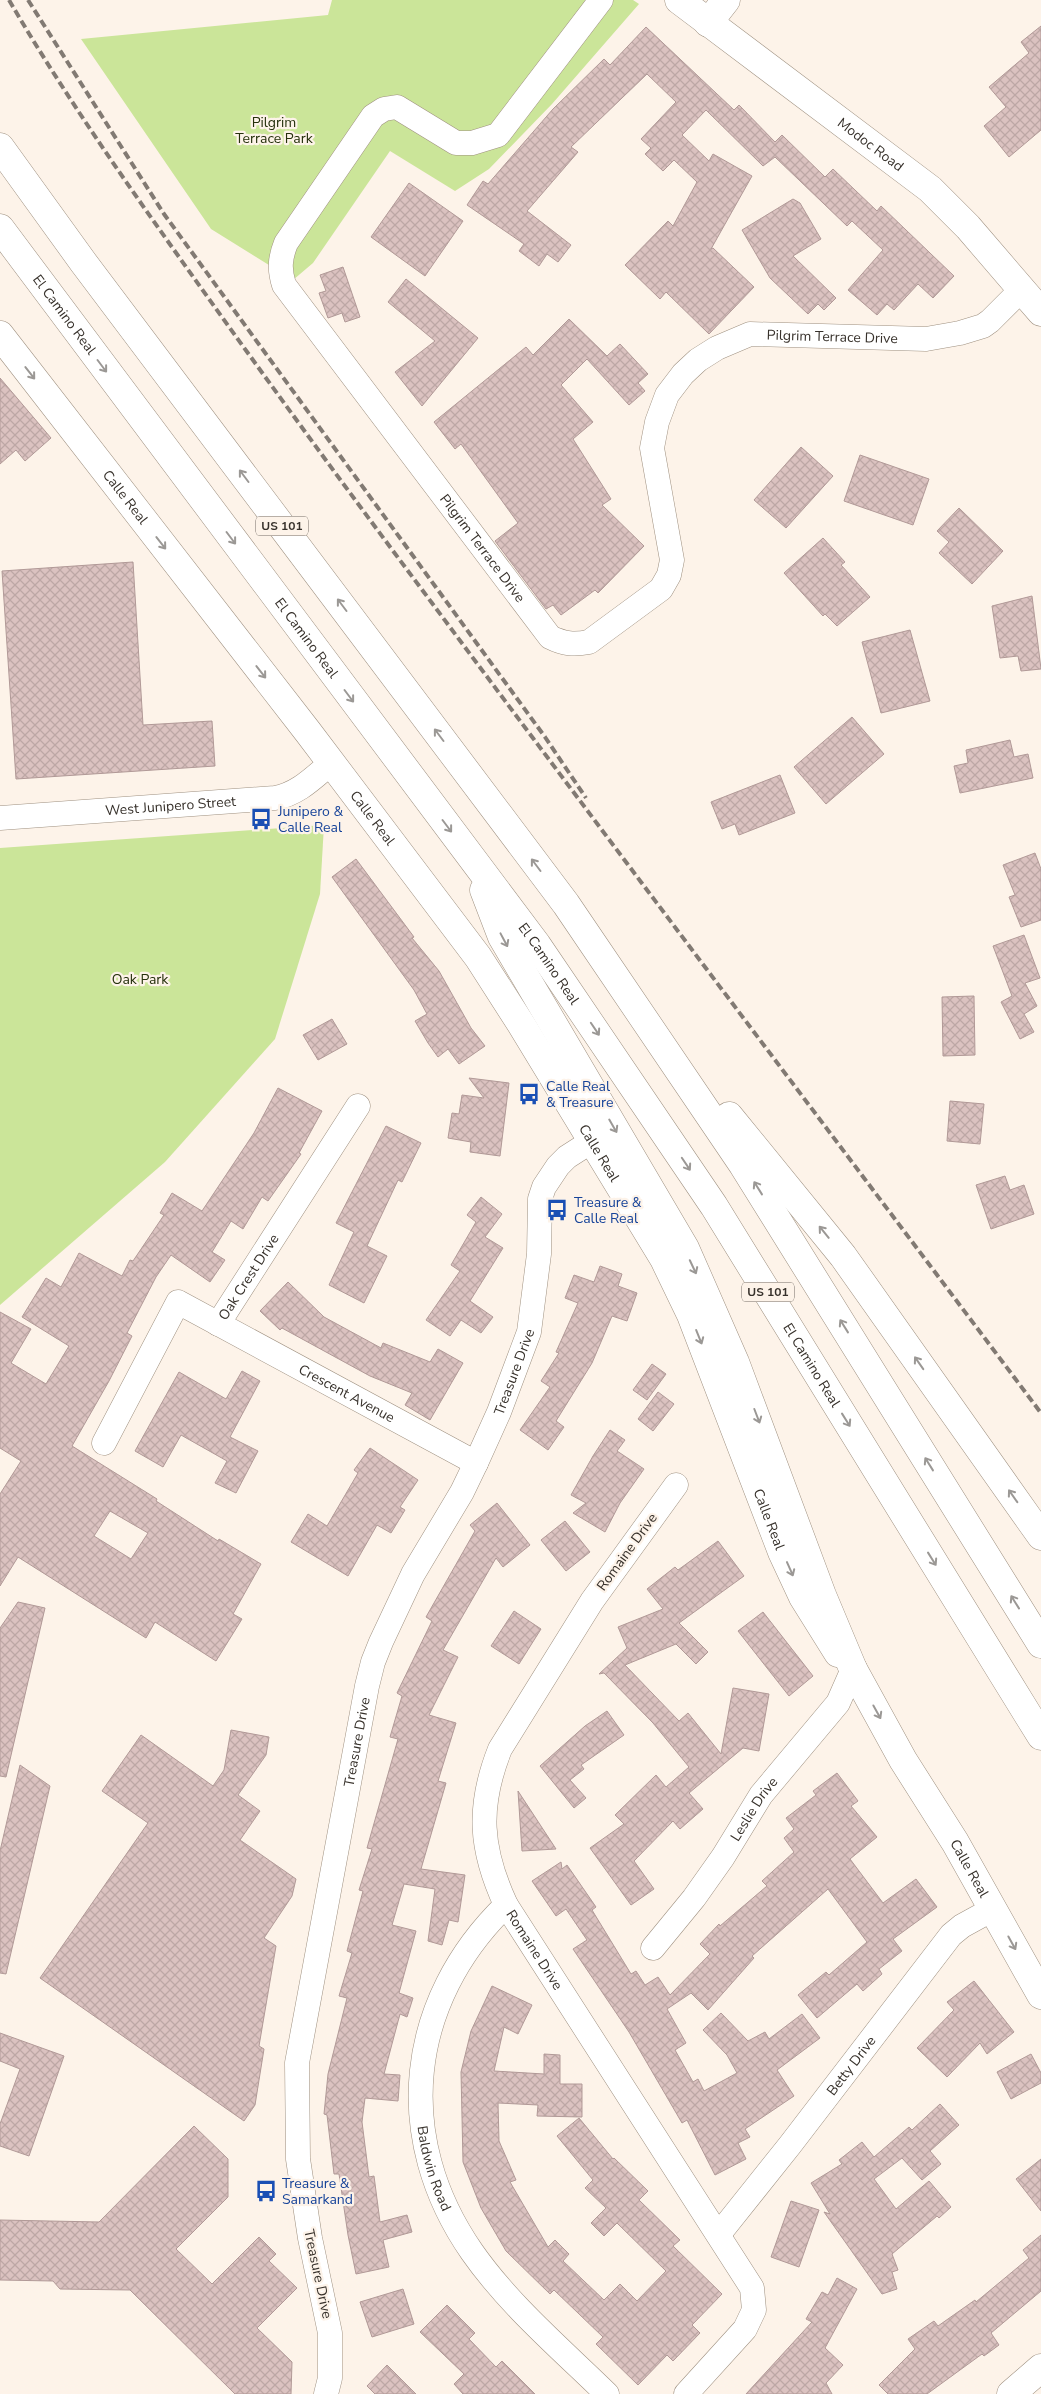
<svg xmlns="http://www.w3.org/2000/svg" width="1041" height="2394" font-family="'Nunito Sans',sans-serif">
<defs>
<pattern id="building-cross-hatch" width="8" height="8" patternUnits="userSpaceOnUse" patternTransform="scale(1.25)"><rect width="8" height="8" fill="#dbc2c0"/><path d="M0 0l8 8M0 8l8-8" fill="none" stroke="#bda7a5"/></pattern>
</defs>
<rect width="100%" height="100%" fill="#fdf3e9"/>
<!-- park -->
<g fill="#cbe599">
<path d="M332,0H633L639,4L552,104L489,169L455,191L390,151L313,263L293,280L211,229L81,39L328,15Z"/>
<path d="M324,825L320,894L275,1039L165,1162L0,1305V848Z"/>
</g>
<!-- building -->
<g fill="url(#building-cross-hatch)" stroke="#b19997" fill-rule="evenodd">
<path d="M1041,26V130L1009,157L984,126L1006,107L989,87L1029,53L1021,42Z"/>
<path d="M646,27L734,110L739,105L775,142L782,135L825,177L833,169L877,211L881,206L954,276L933,298L918,284L894,310L887,304L877,315L848,290L883,250L852,221L847,226L775,157L763,166L706,110L682,135L709,161L713,154L752,176L711,249L713,248L754,287L709,334L666,292L660,299L625,265L668,221L673,226L697,182L674,160L663,171L645,154L651,148L641,139L676,102L647,74L571,147L578,152L527,211L571,245L558,262L547,254L539,266L519,251L524,244L467,205L483,181L488,184L553,109L604,59L610,65Z"/>
<path d="M409,183L463,221L425,276L371,237Z"/>
<path d="M793,199L800,203L821,239L793,256L836,298L824,310L818,304L808,314L770,278L742,230Z"/>
<path d="M343,267L360,317L345,322L342,313L328,318L319,293L326,291L320,275Z"/>
<path d="M406,279L478,338L422,406L395,372L435,341L388,302Z"/>
<path d="M569,319L607,356L620,344L648,374L638,383L645,391L629,405L587,359L561,385L593,422L573,439L611,499L602,505L644,546L598,593L595,590L561,615L553,605L546,609L495,541L518,523L461,444L455,449L434,422L526,347L533,355Z"/>
<path d="M0,378L51,438L25,461L16,450L0,464Z"/>
<path d="M801,447L833,476L786,528L754,500Z"/>
<path d="M860,455L929,479L913,525L844,501Z"/>
<path d="M959,508L1003,551L972,584L939,553L949,542L937,531Z"/>
<path d="M823,538L845,562L841,565L870,597L837,626L825,614L823,616L784,573Z"/>
<path d="M133,562L143,725L212,721L215,766L16,779L2,571Z"/>
<path d="M1032,596L1041,669L1021,671L1018,656L1000,658L992,606Z"/>
<path d="M910,630L930,701L881,713L862,642Z"/>
<path d="M852,717L884,754L826,804L794,767Z"/>
<path d="M1010,740L1014,757L1028,754L1033,778L960,793L954,766L968,763L966,750Z"/>
<path d="M780,775L795,813L739,835L735,824L722,829L711,802Z"/>
<path d="M1035,853L1041,869V920L1021,927L1009,897L1015,895L1003,865Z"/>
<path d="M356,859L414,937L412,938L439,971L471,1028L485,1046L459,1064L448,1049L438,1057L428,1043L415,1021L427,1014L414,990L332,877Z"/>
<path d="M1024,935L1040,978L1025,983L1037,1006L1024,1014L1034,1032L1020,1039L1001,1002L1012,996L993,946Z"/>
<path d="M974,996L975,1055L943,1056L942,997Z"/>
<path d="M332,1019L347,1044L318,1060L303,1035Z"/>
<path d="M469,1078L509,1083L500,1156L470,1152L471,1142L448,1138L452,1113L459,1114L462,1095L484,1098Z"/>
<path d="M278,1088L322,1111L299,1153L301,1154L268,1201L262,1197L243,1229L231,1221L212,1252L225,1260L210,1282L171,1255L156,1277L127,1333L132,1336L109,1381L72,1446L157,1499L156,1501L218,1541L219,1539L261,1564L233,1614L242,1619L216,1661L155,1622L146,1638L18,1557L0,1586V1494L21,1461L0,1448V1312L31,1329L11,1363L46,1384L69,1346L22,1317L46,1278L61,1287L79,1253L122,1276L130,1260L133,1261L164,1215L160,1213L172,1193L202,1211L254,1133ZM110,1511L148,1533L131,1559L94,1536Z"/>
<path d="M950,1101L984,1104L980,1144L947,1141Z"/>
<path d="M386,1126L421,1143L402,1182L398,1180L367,1246L387,1256L364,1303L329,1285L354,1232L336,1223Z"/>
<path d="M1005,1176L1010,1190L1024,1185L1034,1214L991,1229L976,1185Z"/>
<path d="M481,1197L502,1214L485,1237L503,1248L470,1301L493,1317L481,1333L461,1320L450,1336L426,1320L460,1271L451,1265L476,1222L467,1215Z"/>
<path d="M600,1266L622,1274L618,1286L637,1293L627,1321L612,1316L592,1363L556,1421L564,1427L548,1450L520,1430L550,1387L541,1381L559,1353L556,1352L578,1303L565,1298L574,1275L594,1282Z"/>
<path d="M288,1282L324,1317L381,1348L383,1343L430,1362L438,1349L463,1363L430,1420L405,1405L412,1393L370,1376L282,1328L280,1330L260,1311Z"/>
<path d="M652,1364L666,1374L647,1400L633,1390Z"/>
<path d="M242,1371L260,1381L230,1437L258,1451L236,1493L215,1483L227,1461L181,1435L163,1467L135,1451L179,1372L226,1399Z"/>
<path d="M658,1392L674,1404L653,1431L638,1419Z"/>
<path d="M610,1430L625,1440L617,1451L644,1469L620,1503L605,1532L573,1513L586,1503L571,1495L593,1456Z"/>
<path d="M370,1448L418,1480L400,1507L405,1510L391,1533L377,1525L348,1576L291,1542L308,1514L327,1526L358,1473L354,1470Z"/>
<path d="M497,1503L530,1545L503,1567L496,1558L443,1650L458,1657L429,1715L456,1723L438,1781L446,1783L421,1869L465,1875L458,1922L449,1920L442,1945L428,1941L435,1889L404,1884L392,1925L416,1931L399,1993L413,1998L407,2017L400,2014L384,2074L400,2075L398,2101L365,2098L362,2122L369,2177L374,2176L380,2222L407,2215L412,2232L383,2240L389,2267L356,2274L348,2235L339,2174H334L327,2115L324,2114L328,2074L347,1998L339,1996L352,1953L347,1951L363,1891L359,1890L372,1849L367,1848L398,1739L390,1737L402,1696L397,1693L432,1621L426,1617L475,1531L470,1525Z"/>
<path d="M565,1521L590,1552L566,1571L541,1540Z"/>
<path d="M718,1541L744,1576L679,1623L708,1652L696,1664L676,1644L625,1665L679,1721L688,1713L721,1754L733,1688L769,1694L759,1751L743,1748L689,1793L703,1809L680,1829L673,1821L634,1861L654,1889L631,1905L590,1848L624,1824L615,1815L656,1775L666,1787L689,1767L653,1723L604,1673L599,1674L627,1648L618,1627L663,1609L647,1589L675,1567L678,1570Z"/>
<path d="M18,1602L45,1608L6,1777L0,1776V1628Z"/>
<path d="M514,1611L541,1629L519,1664L491,1646Z"/>
<path d="M763,1612L813,1676L789,1696L738,1631Z"/>
<path d="M607,1711L624,1735L581,1765L584,1769L570,1780L586,1798L574,1808L540,1766L585,1726Z"/>
<path d="M231,1730L269,1737L266,1755L238,1795L260,1811L240,1840L296,1879L292,1896L264,1938L276,1946L259,2046L264,2049L255,2105L244,2121L40,1978L148,1823L102,1791L141,1735L213,1786L224,1770Z"/>
<path d="M20,1765L50,1786L6,1974L0,1973V1851Z"/>
<path d="M837,1773L858,1801L851,1806L877,1837L850,1859L883,1903L916,1879L937,1907L893,1939L902,1951L879,1969L882,1974L863,1991L857,1984L817,2018L798,1995L826,1972L829,1975L867,1942L828,1889L752,1956L754,1958L708,2010L691,1993L667,2009L686,2043L675,2050L693,2082L698,2079L704,2091L737,2073L727,2055L703,2030L721,2013L748,2041L765,2032L769,2039L802,2014L820,2038L777,2070L794,2096L745,2129L750,2137L738,2143L746,2159L715,2175L687,2120L682,2123L629,2032L573,1949L587,1940L566,1909L556,1916L532,1881L561,1862L562,1869L567,1865L596,1907L592,1910L631,1974L636,1971L645,1985L658,1977L670,1995L710,1954L700,1944L719,1924L720,1926L767,1886L762,1881L794,1852L784,1838L794,1829L786,1818L816,1795L813,1791Z"/>
<path d="M518,1791L556,1849L522,1851Z"/>
<path d="M974,1981L1014,2032L987,2054L980,2043L947,2077L917,2048L954,2010L947,2002Z"/>
<path d="M492,1986L532,2005L518,2034L504,2027L494,2071L544,2074V2054L560,2055V2084H582V2117L537,2116L538,2105L498,2103L499,2141L516,2180L510,2182L548,2247L555,2240L569,2254L563,2261L604,2300L620,2284L637,2301L666,2271L617,2223L604,2236L591,2223L606,2208L585,2188L593,2180L557,2136L579,2118L613,2159L614,2158L648,2191L639,2200L680,2240L673,2246L722,2294L692,2325L700,2333L673,2361L667,2355L638,2385L596,2344L603,2337L554,2290L550,2294L506,2251L481,2208L463,2162L461,2072L471,2031Z"/>
<path d="M0,2033L64,2056L29,2156L0,2146V2124L20,2069L0,2061Z"/>
<path d="M1031,2054L1041,2073V2083L1011,2099L997,2072Z"/>
<path d="M940,2104L959,2125L930,2151L941,2164L922,2180L902,2158L874,2179L896,2209L929,2181L951,2207L939,2218L937,2216L892,2254L898,2270L892,2272L897,2289L882,2294L824,2212L830,2214L811,2183L842,2164L839,2160L862,2142L874,2157L909,2127L912,2130Z"/>
<path d="M194,2126L228,2159V2197L176,2249L212,2284L259,2237L276,2254L269,2261L297,2288L257,2328L292,2362L291,2394H235L130,2290L60,2289L53,2281L0,2280V2220L99,2222Z"/>
<path d="M1041,2159V2211L1016,2179Z"/>
<path d="M791,2201L819,2210L799,2267L771,2257Z"/>
<path d="M1041,2235V2291L991,2333L999,2345L984,2356L982,2354L927,2394H888L879,2385L915,2349L908,2339L934,2321L938,2326L975,2300L976,2302L1029,2258L1023,2250Z"/>
<path d="M837,2278L857,2289L825,2348L843,2365L826,2383L832,2394H746L812,2322L806,2319L822,2292L828,2295Z"/>
<path d="M403,2289L414,2324L372,2337L360,2302Z"/>
<path d="M447,2305L475,2333L469,2339L496,2367L502,2361L535,2394H463L454,2384L464,2374L420,2332Z"/>
<path d="M387,2365L416,2394H375L367,2386Z"/>
</g>
<g fill="none" stroke-linecap="round" stroke-linejoin="round">
<!-- minor casing -->
<g stroke="#9f9181" stroke-width="25">
<g id="minor">
<path id="s1" d="M601,0L498,135L472,143H456L397,107L384,109L373,116L286,243C280,258 279,269 284,285L550,637C564,644 574,645 589,642L661,589L669,575L672,560L652,448L657,422L667,395L683,374L698,360L717,348L750,334L926,339L960,333L983,326L990,321L1022,289"/>
<path id="s2" d="M0,818L275,798C298,794 313,778 331,763"/>
<path id="s3" d="M218,1324L358,1106"/>
<path id="s4" d="M104,1443L178,1302L476,1463"/>
<path id="s5" d="M676,1485L592,1601L500,1749C477,1807 480,1849 506,1905L752,2288L754,2310L745,2329L686,2394"/>
<path id="s6" d="M506,1905C407,2001 392,2137 472,2252C509,2305 561,2349 607,2394"/>
<path id="s7" d="M653,1948L694,1898L723,1857L761,1795L838,1703L853,1669"/>
<path id="s8" d="M719,2234L790,2145L951,1935L962,1926L993,1909"/>
<path id="s9" d="M326,2394L330,2378V2333L310,2238L298,2159L297,2063L367,1686L373,1662L381,1642L413,1574L462,1492L476,1463L499,1412L529,1332L539,1254L540,1199L544,1187L558,1166L567,1157L592,1141"/>
</g>
</g>
<!-- tertiary casing -->
<g stroke="#9f9181" stroke-width="29">
<g id="tertiary">
<path id="s10" d="M679,0L930,189L968,227L1041,312"/>
<path d="M708,23L726,0"/>
<path id="s11" d="M0,335L308,732L478,957L521,1024L664,1259L691,1315L782,1552L803,1597L838,1653"/>
</g>
</g>
<!-- secondary casing -->
<g stroke="#9f9181" stroke-width="29">
<g id="secondary">
<path id="s12" d="M853,1669L903,1760L955,1842L1041,1995"/>
<path d="M1011,2394L1041,2368"/>
</g>
</g>
<!-- motorway casing -->
<g stroke="#9f9181" stroke-width="29">
<g id="motorway">
<path d="M0,147L83,262L566,904L743,1165L1041,1644"/>
<path id="s13" d="M0,228L537,945L714,1206L1041,1736"/>
<path d="M484,890L502,937L685,1248L735,1362L822,1595L853,1669"/>
<path d="M729,1116L843,1256L1041,1536"/>
</g>
</g>
<!-- minor -->
<use href="#minor" stroke="#fff" stroke-width="24"/>
<!-- tertiary -->
<use href="#tertiary" stroke="#fff" stroke-width="28"/>
<!-- secondary -->
<use href="#secondary" stroke="#fff" stroke-width="28"/>
<!-- motorway -->
<use href="#motorway" stroke="#fff" stroke-width="28"/>
<!-- rail -->
<g stroke="#827a73" stroke-width="4" stroke-dasharray="8 4" stroke-linecap="butt">
<path d="M9,0C65,96 129,187 194,278C269,383 345,487 423,591C628,866 835,1139 1041,1413"/>
<path d="M28,0L164,214L545,737L586,798"/>
</g>
</g>
<!-- one-way arrows -->
<defs><path id="oneway-shaft" d="M-6 0H5M1.5-3L5.5 0L1.5 3" fill="none" stroke-width="1.6" stroke-linecap="round" stroke-linejoin="round" transform="scale(1.25)"/></defs>
<g stroke="#9b9895">
<use href="#oneway-shaft" transform="translate(102 366) rotate(53)"/>
<use href="#oneway-shaft" transform="translate(30 373) rotate(52)"/>
<use href="#oneway-shaft" transform="translate(244 476) rotate(-127)"/>
<use href="#oneway-shaft" transform="translate(231 538) rotate(53)"/>
<use href="#oneway-shaft" transform="translate(161 543) rotate(52)"/>
<use href="#oneway-shaft" transform="translate(342 605) rotate(-127)"/>
<use href="#oneway-shaft" transform="translate(261 672) rotate(52)"/>
<use href="#oneway-shaft" transform="translate(349 696) rotate(53)"/>
<use href="#oneway-shaft" transform="translate(439 735) rotate(-127)"/>
<use href="#oneway-shaft" transform="translate(447 826) rotate(53)"/>
<use href="#oneway-shaft" transform="translate(536 865) rotate(-127)"/>
<use href="#oneway-shaft" transform="translate(504 940) rotate(62)"/>
<use href="#oneway-shaft" transform="translate(595 1029) rotate(56)"/>
<use href="#oneway-shaft" transform="translate(613 1126) rotate(60)"/>
<use href="#oneway-shaft" transform="translate(686 1164) rotate(56)"/>
<use href="#oneway-shaft" transform="translate(758 1188) rotate(-122)"/>
<use href="#oneway-shaft" transform="translate(824 1232) rotate(-129)"/>
<use href="#oneway-shaft" transform="translate(693 1267) rotate(65)"/>
<use href="#oneway-shaft" transform="translate(844 1326) rotate(-122)"/>
<use href="#oneway-shaft" transform="translate(699 1337) rotate(68)"/>
<use href="#oneway-shaft" transform="translate(919 1363) rotate(-125)"/>
<use href="#oneway-shaft" transform="translate(757 1416) rotate(69)"/>
<use href="#oneway-shaft" transform="translate(846 1420) rotate(58)"/>
<use href="#oneway-shaft" transform="translate(929 1464) rotate(-122)"/>
<use href="#oneway-shaft" transform="translate(1013 1496) rotate(-125)"/>
<use href="#oneway-shaft" transform="translate(932 1559) rotate(58)"/>
<use href="#oneway-shaft" transform="translate(790 1569) rotate(66)"/>
<use href="#oneway-shaft" transform="translate(1015 1602) rotate(-122)"/>
<use href="#oneway-shaft" transform="translate(877 1712) rotate(61)"/>
<use href="#oneway-shaft" transform="translate(1012 1943) rotate(61)"/>
</g>
<!-- icons -->
<defs>
<g id="bus-bare" transform="scale(1.725)"><path d="M-5-6H5V4H4V6H2V4H-2V6H-4V4H-5ZM-3.5-4V0h7V-4ZM-3.5 1.2v1.5H-2V1.2ZM2 1.2v1.5H3.5V1.2Z" fill="#1a4fb4" stroke="#fdf3e9" stroke-width="2.5" paint-order="stroke"/></g>
</defs>
<g fill-rule="evenodd">
<use href="#bus-bare" x="261" y="819"/>
<use href="#bus-bare" x="529" y="1094"/>
<use href="#bus-bare" x="557" y="1210"/>
<use href="#bus-bare" x="266" y="2191"/>
</g>
<g text-anchor="middle" dominant-baseline="central" stroke-width="4.5" stroke-linejoin="round" paint-order="stroke">
<!-- shield labels -->
<g fill="#fdf3e9" stroke="#726b64" stroke-width="1">
<rect x="256" y="516.5" width="52" height="19" rx="4"/>
<rect x="742" y="1282.5" width="52" height="19" rx="4"/>
</g>
<g font-size="12" font-weight="bold" fill="#37312b">
<text x="282" y="526">US 101</text>
<text x="768" y="1292">US 101</text>
</g>
<!-- park labels -->
<g font-size="14" fill="#26310d" stroke="#fdf3e9">
<text x="274" y="122">Pilgrim<tspan x="274" dy="16">Terrace Park</tspan></text>
<text x="140" y="979">Oak Park</text>
</g>
<!-- street labels -->
<g font-size="14" fill="#37312b" stroke="#fdf3e9">
<text stroke="none"><textPath href="#s10" startOffset="240">Modoc Road</textPath></text>
<text stroke="none"><textPath href="#s13" startOffset="108">El Camino Real</textPath></text>
<text stroke="none"><textPath href="#s1" startOffset="1464">Pilgrim Terrace Drive</textPath></text>
<text stroke="none"><textPath href="#s11" startOffset="205">Calle Real</textPath></text>
<text stroke="none"><textPath href="#s1" startOffset="835">Pilgrim Terrace Drive</textPath></text>
<text stroke="none"><textPath href="#s13" startOffset="512">El Camino Real</textPath></text>
<text stroke="none"><textPath href="#s2" startOffset="171">West Junipero Street</textPath></text>
<text stroke="none"><textPath href="#s11" startOffset="610">Calle Real</textPath></text>
<text stroke="none"><textPath href="#s13" startOffset="918">El Camino Real</textPath></text>
<text stroke="none"><textPath href="#s11" startOffset="1015">Calle Real</textPath></text>
<text stroke="none"><textPath href="#s3" startOffset="56">Oak Crest Drive</textPath></text>
<text stroke="none"><textPath href="#s13" startOffset="1398">El Camino Real</textPath></text>
<text stroke="none"><textPath href="#s9" startOffset="1066">Treasure Drive</textPath></text>
<text stroke="none"><textPath href="#s4" startOffset="351">Crescent Avenue</textPath></text>
<text stroke="none"><textPath href="#s11" startOffset="1420">Calle Real</textPath></text>
<text transform="translate(627 1552) rotate(-54)">Romaine Drive</text>
<text stroke="none"><textPath href="#s9" startOffset="661">Treasure Drive</textPath></text>
<text stroke="none"><textPath href="#s7" startOffset="172">Leslie Drive</textPath></text>
<text stroke="none"><textPath href="#s12" startOffset="231">Calle Real</textPath></text>
<text stroke="none"><textPath href="#s5" startOffset="532">Romaine Drive</textPath></text>
<text stroke="none"><textPath href="#s8" startOffset="214">Betty Drive</textPath></text>
<text stroke="none"><textPath href="#s6" startOffset="289">Baldwin Road</textPath></text>
<text transform="translate(318 2274) rotate(78)">Treasure Drive</text>
</g>
<!-- transit labels -->
<g font-size="14" fill="#164399" stroke="#fdf3e9" text-anchor="start">
<text x="278" y="811">Junipero &amp;<tspan x="278" dy="16">Calle Real</tspan></text>
<text x="546" y="1086">Calle Real<tspan x="546" dy="16">&amp; Treasure</tspan></text>
<text x="574" y="1202">Treasure &amp;<tspan x="574" dy="16">Calle Real</tspan></text>
<text x="282" y="2183">Treasure &amp;<tspan x="282" dy="16">Samarkand</tspan></text>
</g>
</g>
</svg>
